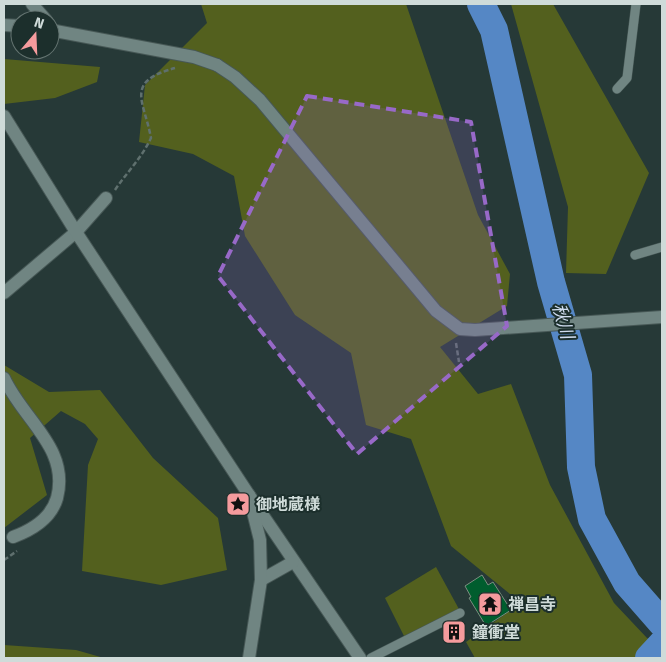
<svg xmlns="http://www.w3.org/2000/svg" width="666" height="662" font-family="'Fira Sans','Noto Sans JP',sans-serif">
<rect width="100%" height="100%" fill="#263937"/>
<!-- green -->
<g fill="#53601e">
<path d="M201,4H406L478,215L510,274L507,306L440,347L478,394L511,384L550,485L614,603L647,638L662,645V658H475L466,642L521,603L451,546L411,439L366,425L351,353L295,315L245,236L234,176L193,154L139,142L145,85L207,23Z"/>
<path d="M511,4H553L649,173L606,274L566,273L568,207Z"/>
<path d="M4,59L100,67L97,82L55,98L4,104Z"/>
<path d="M4,365L49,392L100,390L153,458L218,518L227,570L161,585L82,571L88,465L98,439L85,424L61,411L30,438L47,495L4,528Z"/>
<path d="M436,567L460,611L405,638L385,598Z"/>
<path d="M4,645L76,650L104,658H4Z"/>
</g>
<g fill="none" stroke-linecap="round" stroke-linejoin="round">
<!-- river -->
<g stroke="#5587c5" stroke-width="28">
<path d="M481,4L494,30L551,282L578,375L581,467L592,519L627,583L662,623"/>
<path d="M649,658L662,644"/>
</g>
</g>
<!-- building -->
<g fill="#005d2e" stroke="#7d8d81">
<path d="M482,575L488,585L493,582L511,610L486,626L469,598L471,597L465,586Z"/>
<path d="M456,624L462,635L451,640L446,630Z"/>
</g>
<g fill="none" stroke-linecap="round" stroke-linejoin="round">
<!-- service casing -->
<g stroke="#475856" stroke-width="10">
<g id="service">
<path d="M617,89L627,78L636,4"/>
<path d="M635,255L662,247"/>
<path d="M371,658L460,613"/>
</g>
</g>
<!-- minor casing -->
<g stroke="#475856" stroke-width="14">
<g id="minor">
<path d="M32,4L46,20"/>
<path d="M217,65L235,77L260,100L436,311L460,329L475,330L662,317"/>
<path d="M4,293L76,232L106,198"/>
<path d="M4,378C23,420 70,448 57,498C51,519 32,530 13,537"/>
<path d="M249,495L360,658"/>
<path d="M261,580L293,562"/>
<path d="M249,658L261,580L260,540L251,504"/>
</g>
</g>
<!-- tertiary casing -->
<g stroke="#475856" stroke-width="14">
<g id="tertiary">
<path d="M4,25L20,26"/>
<path d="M50,30L194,57L217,65"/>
<path d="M4,116L76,232L249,495"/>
</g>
</g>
<!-- path -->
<g stroke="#5f706e" stroke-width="2.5" stroke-dasharray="5 2.5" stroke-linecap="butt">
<path d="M115,190C127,172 141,159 151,138C144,100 124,82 175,68"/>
<path d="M456,343L459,362"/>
<path d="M4,560L17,551"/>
</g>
<!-- service -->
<use href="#service" stroke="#708582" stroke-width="9"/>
<!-- minor -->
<use href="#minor" stroke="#708582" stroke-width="12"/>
<!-- tertiary -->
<use href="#tertiary" stroke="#708582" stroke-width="12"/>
</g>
<!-- marked area -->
<path fill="#9869c8" fill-opacity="0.2" stroke="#9869c8" stroke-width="4" stroke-dasharray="10 6" stroke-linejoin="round" d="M307,96L471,122L507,326L357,454L218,276Z"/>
<!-- icons -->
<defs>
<g id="sight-square" transform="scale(1.25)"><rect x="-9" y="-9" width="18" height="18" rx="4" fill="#f59b9d" stroke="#1c2f2c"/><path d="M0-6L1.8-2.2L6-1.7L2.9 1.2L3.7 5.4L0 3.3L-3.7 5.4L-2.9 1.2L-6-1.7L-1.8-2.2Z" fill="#111"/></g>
<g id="temple-square" transform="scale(1.25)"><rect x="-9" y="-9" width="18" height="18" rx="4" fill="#f59b9d" stroke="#1c2f2c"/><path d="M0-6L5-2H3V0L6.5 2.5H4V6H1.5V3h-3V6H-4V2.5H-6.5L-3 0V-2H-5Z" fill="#111"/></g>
<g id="building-square" transform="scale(1.25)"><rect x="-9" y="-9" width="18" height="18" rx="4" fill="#f59b9d" stroke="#1c2f2c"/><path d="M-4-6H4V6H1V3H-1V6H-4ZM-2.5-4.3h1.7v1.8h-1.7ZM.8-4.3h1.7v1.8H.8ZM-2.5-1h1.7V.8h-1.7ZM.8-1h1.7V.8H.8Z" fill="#111"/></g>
</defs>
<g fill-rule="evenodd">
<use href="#sight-square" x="238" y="504"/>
<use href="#temple-square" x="490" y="604"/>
<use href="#building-square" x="454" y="632"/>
</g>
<g text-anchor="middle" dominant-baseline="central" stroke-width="4" stroke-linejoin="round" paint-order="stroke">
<!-- poi labels -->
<g font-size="16" font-weight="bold" fill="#cfdbd9" stroke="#1c2f2c" text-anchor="start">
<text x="256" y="504">御地蔵様</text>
<text x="508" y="604">禅昌寺</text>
<text x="472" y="632">鐘衝堂</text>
</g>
<!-- water labels -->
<g font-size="18" font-style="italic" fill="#cfdcee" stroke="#1c2f2c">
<text transform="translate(563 321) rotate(74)">秋川</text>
</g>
</g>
<!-- border -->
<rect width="666" height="662" fill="none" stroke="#cfdbd9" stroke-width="10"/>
<!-- north arrow -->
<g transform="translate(35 35) rotate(19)"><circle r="24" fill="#1c2f2c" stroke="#647471"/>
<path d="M0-4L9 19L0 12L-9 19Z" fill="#f59b9d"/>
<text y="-8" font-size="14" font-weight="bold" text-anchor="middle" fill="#cfdbd9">N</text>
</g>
</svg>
